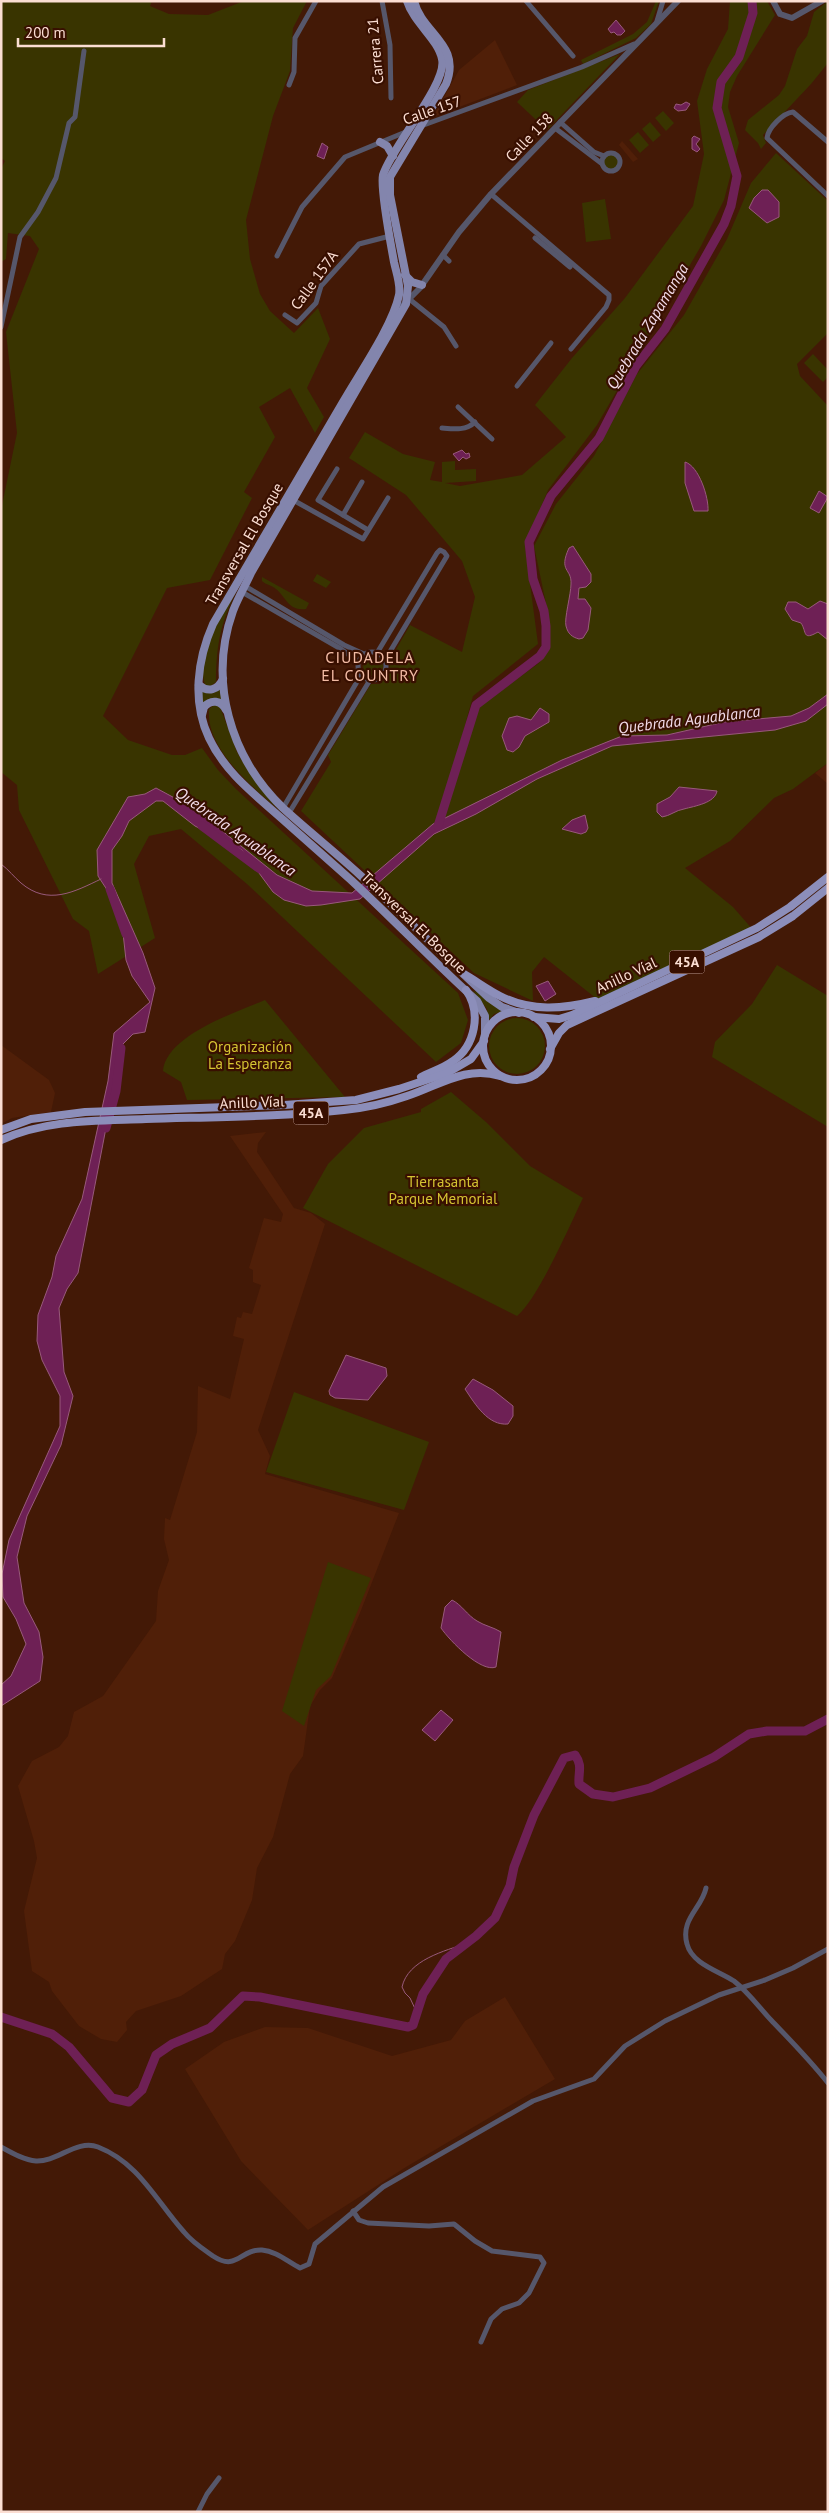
<svg xmlns="http://www.w3.org/2000/svg" width="829" height="2513" font-family="'PT Sans',sans-serif">
<rect width="100%" height="100%" fill="#431906"/>
<!-- built -->
<g fill="#501f08">
<path d="M495,40L517,85L433,117L459,70Z"/>
<path d="M622,141L638,159L633,162L619,145Z"/>
<path d="M828,763V784L815,773Z"/>
<path d="M1,1045L49,1080L55,1093L51,1112L12,1118L1,1124Z"/>
<path d="M266,1132L258,1143L257,1152L294,1208L311,1213L325,1224L258,1430L270,1456L265,1474L399,1513L360,1613L332,1678L320,1690L310,1706L303,1756L290,1774L273,1837L257,1868L252,1900L235,1941L225,1954L222,1969L181,1996L136,2011L126,2022L127,2030L117,2042L101,2039L79,2026L52,1991L49,1982L32,1971L24,1911L37,1858L34,1841L18,1786L32,1761L59,1747L68,1736L74,1712L103,1696L156,1621L158,1591L169,1560L164,1539L165,1518L170,1520L197,1432L198,1386L230,1399L244,1339L233,1336L237,1317L241,1318L243,1312L252,1314L261,1285L253,1282V1270L249,1268L264,1218L281,1222L283,1214L230,1136Z"/>
<path d="M505,1997L555,2079L406,2167L308,2230L241,2161L185,2069L224,2042L265,2027L308,2028L392,2056L451,2040L465,2021Z"/>
</g>
<!-- green -->
<g fill="#393400">
<path d="M1,1H152L150,6L169,14L208,15L244,1H307L293,28L290,71L273,116L246,220L250,259L260,294L270,311L294,333L318,308L330,339L307,388L324,417L315,433L290,388L259,407L275,437L244,492L252,498L210,580L167,588L103,716L128,740L172,755H185L202,748L218,770L236,789L458,993L468,1020L461,1043L436,1062L247,884L181,829L149,836L134,864L155,938L98,974L89,931L73,919L19,810L17,785L1,772V510L17,433L6,332L39,249L30,236L8,233L6,259L1,262V169L5,161L1,158Z"/>
<path d="M656,1H659L651,24L636,38L583,64L581,60L633,34L647,22Z"/>
<path d="M730,1H767L775,15L737,76L730,92L728,107L739,143L724,200L701,246L597,425L548,490L525,546L538,644L473,696L447,791L478,708L539,663L549,645V618L534,546L556,504L594,456L637,374L684,315L727,239L751,183L776,153L828,201V333L797,364L800,376L828,406V694L809,708L791,716L724,722L667,735L622,737L562,760L441,821V813L428,838L537,779L612,746L775,730L806,721L828,704V763L793,789L774,798L730,841L685,868L733,907L754,931L602,1003L544,957L532,972L533,1001L474,973L301,811L331,762L328,755L371,684H380L389,673L390,660L410,625L462,652L475,597L462,561L406,495L349,458L365,432L403,454L435,462L430,480L442,482V462L455,461V470L476,469V481L445,483L460,486L522,475L566,437L535,405L572,358L625,298L693,206L704,154L697,101L707,69L728,29Z"/>
<path d="M828,1V63L811,84L763,135L766,143L761,149L758,143L745,130L748,120L779,95L785,86L797,49L807,36L814,12Z"/>
<path d="M620,54L547,130L517,102L528,90Z"/>
<path d="M663,111L674,123L666,131L655,118Z"/>
<path d="M650,122L661,135L653,142L642,129Z"/>
<path d="M638,132L649,145L640,153L629,140Z"/>
<circle cx="611" cy="162" r="8"/>
<path d="M605,199L611,239L586,242L582,203Z"/>
<path d="M813,354L828,370V377L823,382L804,363Z"/>
<path d="M317,574L331,582L326,588L313,581Z"/>
<path d="M262,577L309,603L306,609C288,611 287,598 276,589C272,585 266,585 262,581Z"/>
<path d="M241,583C222,617 216,642 216,682L209,687L205,685C195,650 224,611 241,583Z"/>
<circle cx="373" cy="666" r="10"/>
<path d="M221,685L223,701L202,708L200,689Z"/>
<path d="M215,704L220,707L237,752L242,761L289,818C259,793 205,751 209,709Z"/>
<path d="M777,965L828,996V1127L712,1057L715,1042L752,1004Z"/>
<path d="M473,991L478,992L503,1011L494,1014L488,1021L487,1009Z"/>
<path d="M265,1000L345,1097L187,1100L181,1082L163,1071C166,1035 237,1012 265,1000Z"/>
<circle cx="517" cy="1046" r="28"/>
<path d="M451,1092L486,1122L530,1166L583,1198C570,1225 538,1299 517,1316L303,1208L328,1164L364,1128L421,1112V1109Z"/>
<path d="M294,1392L429,1442L404,1510L266,1472Z"/>
<path d="M328,1562L371,1578L331,1676L316,1690L304,1726L282,1711Z"/>
</g>
<!-- water -->
<g fill="#6e2055" stroke="#98597b">
<path d="M616,20L625,31L621,35H617L614,32L611,33L608,29Z"/>
<path d="M686,102L690,104L686,110L678,111L674,108L676,104L681,105Z"/>
<path d="M694,136L700,139L696,144L700,149L697,152L692,149V138Z"/>
<path d="M322,143L328,147L324,159L317,156Z"/>
<path d="M762,190H768L779,202V217L767,223L749,208L754,198Z"/>
<path d="M462,450L466,454L469,453L470,457L466,459L463,457L459,461L453,454Z"/>
<path d="M685,462C699,466 709,498 708,511H694L685,483Z"/>
<path d="M819,491L828,497L819,513L810,508Z"/>
<path d="M573,546L591,574V582L586,587L579,588L578,599H585L591,608L588,630L583,638L579,639C572,637 568,634 566,626C564,619 571,594 571,584C572,568 558,572 569,548Z"/>
<path d="M820,601L828,604V640L818,632C802,641 807,632 801,623L792,620L785,609L788,602H796L808,609Z"/>
<path d="M828,694V704L806,721L775,730L612,746L537,779L476,814L434,834L360,899L321,905L306,906L284,900L273,892L242,850L195,826L163,801H156L129,821L122,836L112,850V883L143,953L155,988L145,1032L133,1034L122,1045L78,1273L67,1289L59,1308L64,1372L73,1396L61,1445L27,1516L17,1557L24,1603L39,1632L43,1657L40,1681L1,1706V1685L11,1676L26,1644L16,1619L3,1597L2,1574L9,1540L60,1426V1396L42,1360L37,1341L38,1315L52,1277L56,1256L82,1199L108,1081L114,1033L150,1002L132,976L126,960L122,924L115,902L98,876L97,850L128,797L145,794L156,788L195,809L277,875L312,891L352,893L433,824L562,760L622,736L667,735L724,722L791,716L809,708Z"/>
<path d="M540,708L549,714V722L525,736L519,747L513,752L507,750L502,736L509,718L517,716L531,720Z"/>
<path d="M679,787L717,791C715,803 695,806 684,809C676,810 670,816 662,817L657,812V804L670,797Z"/>
<path d="M585,815L588,828L586,832L581,834L562,829L572,820Z"/>
<path d="M548,981L556,994L545,1001L536,986Z"/>
<path d="M346,1355L386,1368L387,1376L368,1400L335,1398L330,1395L329,1391Z"/>
<path d="M473,1379L493,1390L513,1406V1416L508,1424C488,1426 475,1404 465,1389Z"/>
<path d="M452,1600C462,1605 467,1615 477,1621C485,1626 493,1627 501,1632L496,1667C481,1673 450,1641 441,1628L445,1607Z"/>
<path d="M441,1710L453,1720L435,1741L422,1730Z"/>
</g>
<g fill="none" stroke-linecap="round" stroke-linejoin="round">
<!-- stream -->
<g stroke="#98597b" stroke-width="1">
<path d="M1,864C9,870 14,877 21,883C48,906 74,892 101,879"/>
<path d="M417,2013L410,1998L405,1993L402,1987C408,1960 444,1951 468,1943"/>
</g>
<!-- river -->
<g stroke="#6e2055" stroke-width="9">
<path d="M202,826L260,869"/>
<path d="M438,826L476,705L540,656L546,647V626L544,611L533,579L529,542L551,496L599,438L636,366L665,329L724,224L731,206L737,176L717,108L721,82L739,57L753,13L752,1"/>
<path d="M110,889L126,934"/>
<path d="M106,1128L116,1091L121,1048"/>
<path d="M1,2017L52,2034L69,2047L112,2098L129,2102L142,2090L156,2055L172,2044L210,2028L243,1996L260,1997L408,2027L413,2025L423,1994L446,1959L476,1936L495,1918L510,1886L514,1867L534,1815L564,1758L575,1755C583,1766 578,1772 579,1784L593,1794L613,1797L650,1788L714,1757L749,1734L767,1731H805L828,1719"/>
</g>
<!-- minor -->
<g stroke="#56576b" stroke-width="5">
<path d="M382,1L390,45L391,98"/>
<path d="M526,1L573,56"/>
<path d="M657,21L663,1"/>
<path d="M289,85L294,72L295,38L316,1"/>
<path d="M560,122L594,152L604,156"/>
<path d="M421,126L582,67L634,44"/>
<path d="M555,128L601,163"/>
<path d="M828,142L793,112C783,113 768,128 767,138L828,196"/>
<circle cx="611" cy="162" r="9"/>
<path d="M491,194L609,295V300L606,307L571,349"/>
<path d="M535,238L570,267"/>
<path d="M443,255L449,261"/>
<path d="M277,256L302,207L345,157L408,131"/>
<path d="M408,298L444,327L456,346"/>
<path d="M285,315L297,323L316,303L321,286L359,244L390,236"/>
<path d="M1,327L20,237L38,212L56,178L69,123L75,117L84,51"/>
<path d="M517,386L551,343"/>
<path d="M458,407L492,439"/>
<path d="M442,428C453,429 466,431 475,422"/>
<path d="M337,469L318,500L368,530"/>
<path d="M293,500L363,539L388,498"/>
<path d="M343,515L362,482"/>
<path d="M245,586L344,645L364,654"/>
<path d="M242,592L341,649L358,662"/>
<circle cx="372" cy="666" r="14"/>
<path d="M377,653L437,553L440,550L444,552L447,556L385,660"/>
<path d="M283,808L361,675"/>
<path d="M289,813L370,680"/>
<path d="M706,1888C702,1908 680,1919 687,1944C692,1964 719,1971 734,1981C748,1992 759,2007 771,2020C790,2040 810,2060 828,2083"/>
<path d="M1,2147C12,2153 24,2160 36,2161C57,2162 77,2139 98,2147C139,2163 156,2201 184,2232C192,2242 203,2249 213,2256C237,2272 240,2249 262,2250C276,2251 288,2262 300,2268L309,2264L315,2244L383,2187L533,2101L594,2079L625,2046L665,2021L719,1995L765,1980L793,1968L828,1949"/>
<path d="M353,2211L359,2220L368,2223L429,2226L454,2224L475,2241L492,2251L540,2257L544,2263L529,2293L519,2303L502,2309L491,2319L481,2342"/>
<path d="M198,2512L207,2494L219,2478"/>
</g>
<!-- tertiary -->
<g stroke="#56576b" stroke-width="6">
<path d="M773,1L780,14L792,18L822,1"/>
<path d="M394,314L420,288L459,232L491,194L678,1"/>
</g>
<!-- primary -->
<g stroke="#8385ad" stroke-width="8">
<path d="M407,1C414,23 438,39 442,59C448,83 392,146 383,175C380,189 391,245 394,262C396,272 401,284 399,295C393,325 359,374 343,402C300,476 256,550 213,624C197,660 192,702 209,738C225,772 253,793 280,817C304,838 327,859 351,880C394,920 434,962 477,1001L485,1016V1034"/>
<path d="M414,1C422,34 462,44 446,84L390,177V195L408,286L406,304L251,573C245,586 238,598 233,611C208,681 230,757 283,808C308,831 335,852 360,875C404,915 445,958 489,998L502,1007L519,1013"/>
<path d="M380,142L387,146L393,156"/>
<path d="M405,275L412,282L422,285"/>
<path d="M199,685C208,693 218,690 223,679"/>
<path d="M202,715L204,707C211,699 221,700 226,710"/>
</g>
<!-- trunk -->
<g stroke="#8c8eba" stroke-width="8">
<path d="M464,974C476,981 488,990 500,996C531,1012 563,1009 595,1001"/>
<circle cx="517" cy="1046" r="34"/>
<path d="M534,1017L559,1019L572,1015L757,928L790,907L828,877"/>
<path d="M550,1049L559,1033L567,1025L759,937L793,916L828,888"/>
<path d="M421,1077C431,1072 444,1068 453,1061C475,1046 482,1013 466,990"/>
<path d="M1,1130L31,1119L85,1112L284,1105L356,1100L399,1089L447,1073L471,1059L484,1041"/>
<path d="M1,1140C47,1119 97,1121 146,1119C212,1117 278,1117 344,1110C365,1108 387,1103 407,1096C438,1086 466,1065 500,1076"/>
</g>
</g>
<g text-anchor="middle" dominant-baseline="central" stroke-width="4.5" stroke-linejoin="round" paint-order="stroke">
<!-- shield labels -->
<g fill="#380f00" stroke="#c0a094" stroke-width="1">
<rect x="669.5" y="950.5" width="35" height="23" rx="4"/>
<rect x="293.5" y="1101.5" width="35" height="23" rx="4"/>
</g>
<g font-size="14" font-weight="bold" fill="#fbded3">
<text x="687" y="962">45A</text>
<text x="311" y="1113">45A</text>
</g>
<!-- street labels -->
<g font-size="15" fill="#fbded3" stroke="#380f00">
<text transform="translate(375 51) rotate(-95)">Carrera 21</text>
<text transform="translate(432 110) rotate(-19)">Calle 157</text>
<text transform="translate(529 137) rotate(-46)">Calle 158</text>
<text transform="translate(314 280) rotate(-54)">Calle 157A</text>
<text transform="translate(244 544) rotate(-60)">Transversal El Bosque</text>
<text transform="translate(414 922) rotate(44)">Transversal El Bosque</text>
<text transform="translate(626 975) rotate(-25)">Anillo Víal</text>
<text transform="translate(252 1102) rotate(-2)">Anillo Víal</text>
</g>
<!-- park labels -->
<g font-size="15" fill="#d4c432" stroke="#380f00">
<text x="250" y="1046">Organización<tspan x="250" dy="17">La Esperanza</tspan></text>
<text x="443" y="1181">Tierrasanta<tspan x="443" dy="17">Parque Memorial</tspan></text>
</g>
<!-- water labels -->
<g font-size="16" font-style="italic" fill="#f3dce9" stroke="#380f00">
<text transform="translate(647 326) rotate(-59)">Quebrada Zapamanga</text>
<text transform="translate(689 719) rotate(-7)">Quebrada Aguablanca</text>
<text transform="translate(236 831) rotate(35)">Quebrada Aguablanca</text>
</g>
<!-- neighbourhood labels -->
<g font-size="16" letter-spacing="1" fill="#f2bba4" stroke="#380f00">
<text x="370" y="657">CIUDADELA<tspan x="370" dy="18">EL COUNTRY</tspan></text>
</g>
</g>
<!-- border -->
<rect width="829" height="2513" fill="none" stroke="#fbded3" stroke-width="5"/>
<!-- scale -->
<path d="M18 38v8h146v-8" fill="none" stroke="#fbded3" stroke-width="2.5"/>
<text x="25" y="38" font-size="15" fill="#fbded3" stroke="#380f00" stroke-width="4" paint-order="stroke">200 m</text>
</svg>
